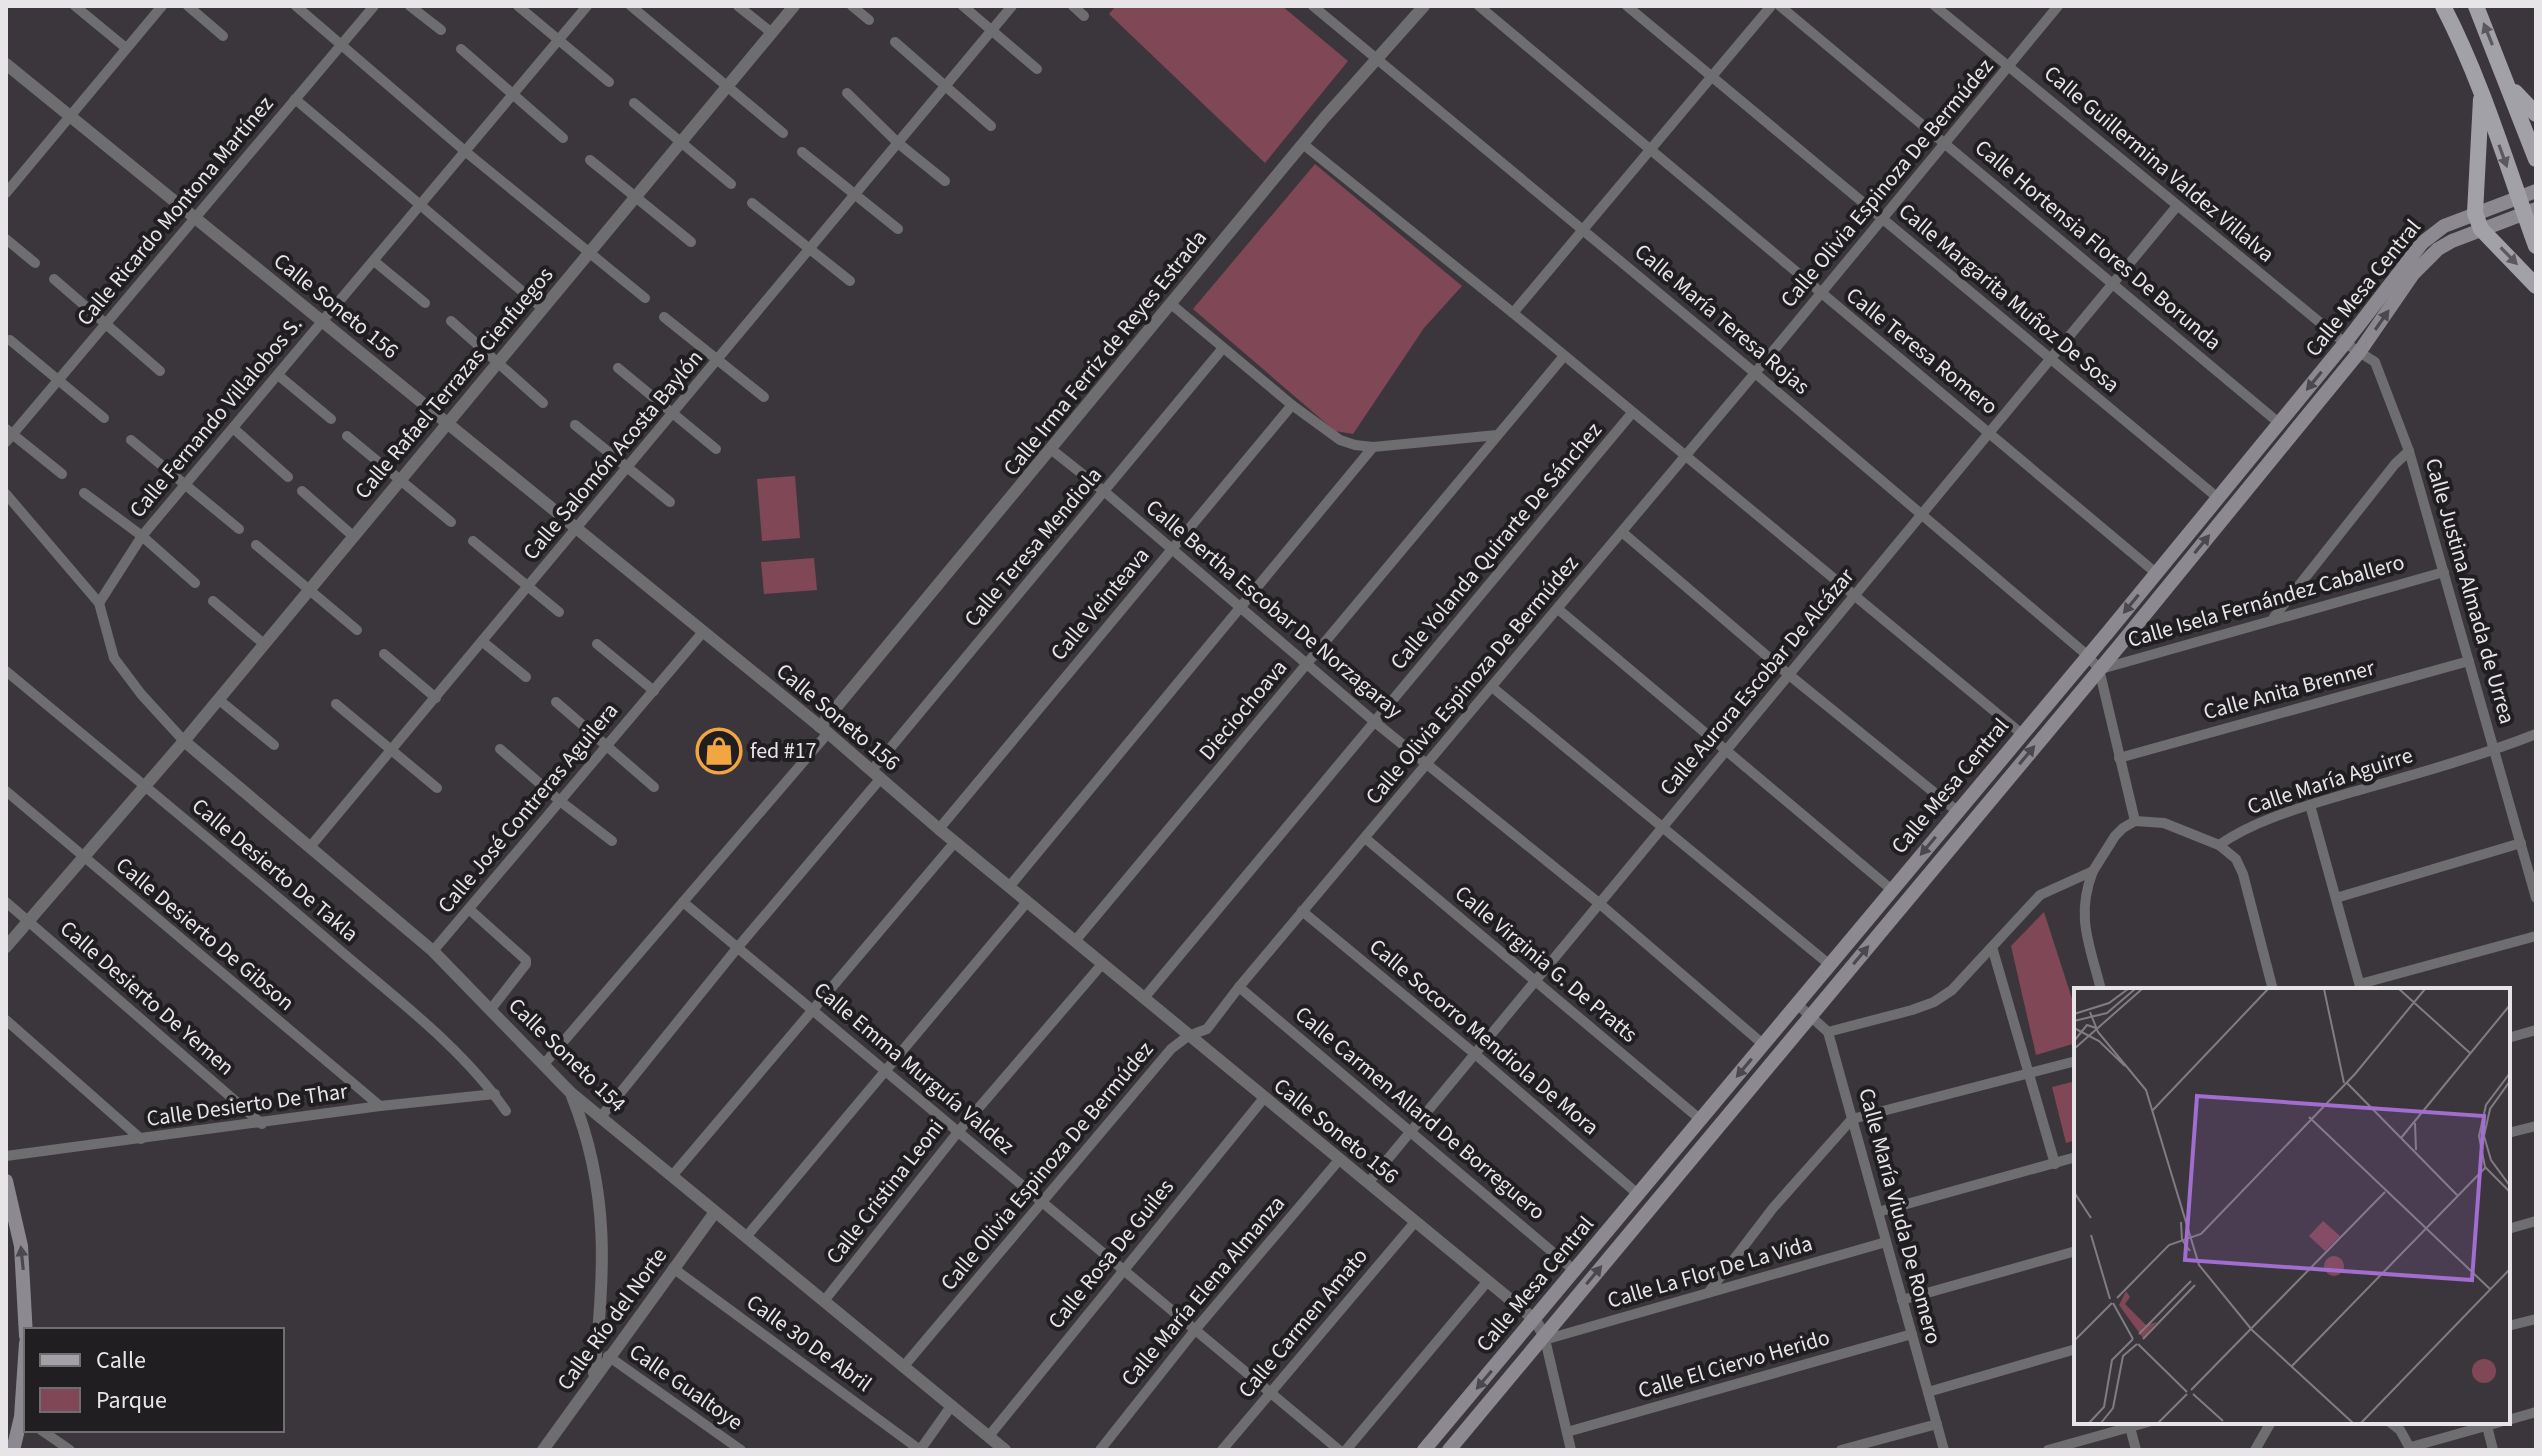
<svg xmlns="http://www.w3.org/2000/svg" width="2542" height="1456" font-family="'Source Sans 3',sans-serif">
<rect width="100%" height="100%" fill="#3b363c"/>
<!-- green -->
<g fill="#804756">
<path d="M1116,6H1282L1348,61L1265,163L1109,14Z"/>
<path d="M1315,164L1462,286L1424,328L1353,434L1335,431L1193,309Z"/>
<path d="M795,476L800,538L762,541L757,479Z"/>
<path d="M814,558L817,590L764,594L761,562Z"/>
<path d="M2044,912L2076,1011V1043L2036,1055L2011,946Z"/>
<path d="M2076,1081V1140L2066,1143L2052,1087Z"/>
</g>
<g fill="none" stroke-linecap="round" stroke-linejoin="round">
<!-- minor -->
<g stroke="#6e6d70" stroke-width="10">
<path d="M75,6L126,48"/>
<path d="M188,6L223,36"/>
<path d="M296,6L466,152L645,298"/>
<path d="M410,6L441,30"/>
<path d="M518,6L609,82"/>
<path d="M631,6L783,133"/>
<path d="M738,6L772,33"/>
<path d="M852,6L869,20"/>
<path d="M963,6L1037,69"/>
<path d="M1073,6L1084,16"/>
<path d="M1313,6L1755,373L2087,655L2099,669L2135,821"/>
<path d="M1479,6L2156,573"/>
<path d="M1627,6L2218,498"/>
<path d="M1780,6L2279,423"/>
<path d="M1935,6L2345,343L2375,362L2409,451L2536,898"/>
<path d="M895,42L991,126"/>
<path d="M461,49L563,138"/>
<path d="M847,93L898,143L945,181"/>
<path d="M295,99L542,308"/>
<path d="M634,103L731,184"/>
<path d="M1303,144L1513,313L2022,734"/>
<path d="M802,152L898,229"/>
<path d="M590,160L691,242"/>
<path d="M6,193L162,6"/>
<path d="M752,203L850,281"/>
<path d="M6,239L35,263"/>
<path d="M374,261L425,303"/>
<path d="M54,279L160,371"/>
<path d="M1171,304L1292,405L1340,440L1355,445L1373,447L1497,435"/>
<path d="M1513,313L1771,6"/>
<path d="M664,317L764,397"/>
<path d="M451,321L543,403"/>
<path d="M10,340L104,418"/>
<path d="M618,368L716,449"/>
<path d="M278,375L331,419"/>
<path d="M575,425L670,502"/>
<path d="M233,428L288,477"/>
<path d="M6,429L62,474"/>
<path d="M347,436L451,522"/>
<path d="M131,440L239,529"/>
<path d="M6,442L374,6"/>
<path d="M1052,450L1105,492L1376,723L1600,904L1764,1045"/>
<path d="M302,491L353,536"/>
<path d="M84,493L142,536L195,583"/>
<path d="M6,494L99,603L114,658L141,694L184,741"/>
<path d="M1622,532L1788,674L1957,811"/>
<path d="M473,541L559,612"/>
<path d="M256,545L357,630"/>
<path d="M213,601L264,644"/>
<path d="M99,603L142,536L587,6"/>
<path d="M1558,609L1892,890"/>
<path d="M2274,617L2395,464L2409,451"/>
<path d="M483,642L526,677"/>
<path d="M597,644L654,691"/>
<path d="M384,654L436,698"/>
<path d="M2101,669L2444,572"/>
<path d="M6,671C117,763 228,854 336,947C395,998 462,1047 506,1111"/>
<path d="M1492,687L1830,965"/>
<path d="M218,699L274,745"/>
<path d="M556,702L654,787"/>
<path d="M336,704L437,788"/>
<path d="M500,749L560,801L612,841"/>
<path d="M2119,758L2469,661"/>
<path d="M872,770L1223,348"/>
<path d="M6,791L380,1106"/>
<path d="M2310,805L2361,990"/>
<path d="M2135,821L2164,823L2219,845C2256,819 2306,806 2349,793C2412,775 2475,758 2536,734"/>
<path d="M939,829L1292,405"/>
<path d="M1365,838L1701,1120"/>
<path d="M2219,845L2236,859L2243,874L2273,990"/>
<path d="M310,847L1012,6"/>
<path d="M2093,871C2075,917 2090,945 2101,990"/>
<path d="M1009,887L1373,447"/>
<path d="M2336,898L2521,843"/>
<path d="M6,902L262,1124"/>
<path d="M683,902L1339,1450"/>
<path d="M469,909L526,960V964L491,1009"/>
<path d="M1302,911L1475,1054L1639,1195"/>
<path d="M1075,941L1564,356"/>
<path d="M1992,947L2055,1164"/>
<path d="M433,951L703,632"/>
<path d="M2360,984L2536,936"/>
<path d="M1239,987L1575,1271"/>
<path d="M1144,998L1632,413"/>
<path d="M1797,1004L1828,1032L1944,1450"/>
<path d="M6,1020L141,1139"/>
<path d="M1828,1032L1912,1010L1934,1002L1952,990L2040,895L2093,871L2115,836L2123,828L2135,821"/>
<path d="M2508,1038L2536,1030"/>
<path d="M545,1063L828,733"/>
<path d="M600,1118L738,947L881,778"/>
<path d="M2508,1133L2536,1126"/>
<path d="M6,1156L380,1106L495,1094"/>
<path d="M672,1176L955,842"/>
<path d="M1368,1183L2177,206"/>
<path d="M1878,1212L2076,1157"/>
<path d="M2508,1229L2536,1221"/>
<path d="M746,1237L1027,902"/>
<path d="M673,1268L920,1450"/>
<path d="M1708,1293L1773,1208L1852,1119L2076,1061"/>
<path d="M1902,1300L2076,1251"/>
<path d="M824,1301L958,1132L1103,963"/>
<path d="M2508,1326L2536,1319"/>
<path d="M1544,1335L1571,1450"/>
<path d="M1544,1340L1886,1242"/>
<path d="M608,1356L741,1450"/>
<path d="M904,1366L1171,1049L1188,1036L1207,1029L1239,987L1755,373L2058,6"/>
<path d="M1928,1392L2076,1349"/>
<path d="M2508,1420L2536,1412"/>
<path d="M2390,1422L2400,1430L2411,1450"/>
<path d="M2486,1422L2493,1450"/>
<path d="M2130,1427L2136,1450"/>
<path d="M41,1430L70,1450"/>
<path d="M1567,1432L1912,1334"/>
<path d="M989,1436L1264,1098"/>
<path d="M2411,1447L2500,1422"/>
<path d="M920,1450L952,1405"/>
<path d="M1100,1450L1195,1330L1339,1160"/>
<path d="M1222,1450L1415,1222"/>
<path d="M1346,1450L1487,1282"/>
<path d="M1841,1450L1937,1424"/>
<path d="M2048,1450L2148,1422"/>
<path d="M2255,1450L2271,1422"/>
</g>
<!-- tertiary -->
<g stroke="#6e6d70" stroke-width="12">
<path d="M6,64L828,733L939,829L1535,1320L1544,1335"/>
<path d="M820,727L1325,117L1424,6"/>
<path d="M184,741L433,951L571,1093L1005,1450"/>
<path d="M6,947L184,741L794,6"/>
<path d="M572,1096C610,1191 605,1274 594,1373"/>
<path d="M543,1450L715,1212"/>
</g>
<!-- secondary -->
<g stroke="#8c8a90" stroke-width="14">
<path d="M6,1181L21,1246L26,1336"/>
<path d="M13,1450L21,1417L26,1343"/>
<path d="M1424,1450L2109,631L2345,343L2422,243L2444,226L2536,191"/>
<path d="M1449,1450L2120,645L2360,351L2413,274L2438,249L2452,241L2536,209"/>
</g>
<!-- primary -->
<g stroke="#a3a1a8" stroke-width="16">
<path d="M2443,6C2482,81 2507,166 2536,246"/>
<path d="M2476,6L2536,159"/>
<path d="M2515,92L2536,114"/>
<path d="M2481,99L2475,213L2481,229L2536,286"/>
</g>
</g>
<!-- one-way arrows -->
<defs><path id="oneway-solid" d="M-6-.8H1V-3.2L6.5 0L1 3.2V.8H-6Z" transform="scale(2)"/></defs>
<g fill="#5b595e">
<use href="#oneway-solid" transform="translate(2488 34) rotate(-112)"/>
<use href="#oneway-solid" transform="translate(2503 156) rotate(70)"/>
<use href="#oneway-solid" transform="translate(2509 256) rotate(46)"/>
</g>
<g fill="#4b494d">
<use href="#oneway-solid" transform="translate(2382 320) rotate(-55)"/>
<use href="#oneway-solid" transform="translate(2314 381) rotate(129)"/>
<use href="#oneway-solid" transform="translate(2202 544) rotate(-51)"/>
<use href="#oneway-solid" transform="translate(2131 604) rotate(129)"/>
<use href="#oneway-solid" transform="translate(2027 755) rotate(-50)"/>
<use href="#oneway-solid" transform="translate(1928 846) rotate(130)"/>
<use href="#oneway-solid" transform="translate(1861 955) rotate(-50)"/>
<use href="#oneway-solid" transform="translate(1744 1068) rotate(130)"/>
<use href="#oneway-solid" transform="translate(22 1258) rotate(-96)"/>
<use href="#oneway-solid" transform="translate(1594 1275) rotate(-50)"/>
<use href="#oneway-solid" transform="translate(1484 1380) rotate(130)"/>
</g>
<!-- icons -->
<defs>
<g id="shop-ring" transform="scale(2.3)"><circle r="9.5" fill="#201e21" stroke="#f2a541" stroke-width="1.5"/><path d="M-5-2.5h2.3a2.7 3.5 0 0 1 5.4 0H5L5.5 6h-11ZM-1.5-2.5h3a1.5 2.3 0 0 0-3 0Z" fill="#f2a541"/></g>
</defs>
<g fill-rule="evenodd">
<use href="#shop-ring" x="719" y="751"/>
</g>
<g text-anchor="middle" dominant-baseline="central" stroke-width="8" stroke-linejoin="round" paint-order="stroke">
<!-- street labels -->
<g font-size="22" fill="#e8e5e9" stroke="#201e21">
<text transform="translate(2159 164) rotate(40)">Calle Guillermina Valdez Villalva</text>
<text transform="translate(1887 183) rotate(-50)">Calle Olivia Espinoza De Bermúdez</text>
<text transform="translate(175 211) rotate(-50)">Calle Ricardo Montona Martínez</text>
<text transform="translate(2098 245) rotate(40)">Calle Hortensia Flores De Borunda</text>
<text transform="translate(2363 288) rotate(-51)">Calle Mesa Central</text>
<text transform="translate(2009 298) rotate(40)">Calle Margarita Muñoz De Sosa</text>
<text transform="translate(336 306) rotate(39)">Calle Soneto 156</text>
<text transform="translate(1722 319) rotate(40)">Calle María Teresa Rojas</text>
<text transform="translate(1922 351) rotate(39)">Calle Teresa Romero</text>
<text transform="translate(1105 353) rotate(-51)">Calle Irma Ferriz de Reyes Estrada</text>
<text transform="translate(454 383) rotate(-50)">Calle Rafael Terrazas Cienfuegos</text>
<text transform="translate(216 417) rotate(-50)">Calle Fernando Villalobos S.</text>
<text transform="translate(613 455) rotate(-50)">Calle Salomón Acosta Baylón</text>
<text transform="translate(1496 546) rotate(-50)">Calle Yolanda Quirarte De Sánchez</text>
<text transform="translate(1033 547) rotate(-50)">Calle Teresa Mendiola</text>
<text transform="translate(2470 591) rotate(74)">Calle Justina Almada de Urrea</text>
<text transform="translate(2266 601) rotate(-16)">Calle Isela Fernández Caballero</text>
<text transform="translate(1100 604) rotate(-50)">Calle Veinteava</text>
<text transform="translate(1274 609) rotate(40)">Calle Bertha Escobar De Norzagaray</text>
<text transform="translate(1472 680) rotate(-50)">Calle Olivia Espinoza De Bermúdez</text>
<text transform="translate(1757 682) rotate(-50)">Calle Aurora Escobar De Alcázar</text>
<text transform="translate(2289 690) rotate(-15)">Calle Anita Brenner</text>
<text transform="translate(1243 710) rotate(-50)">Dieciochoava</text>
<text transform="translate(838 717) rotate(40)">Calle Soneto 156</text>
<text transform="translate(2330 781) rotate(-18)">Calle María Aguirre</text>
<text transform="translate(1950 786) rotate(-50)">Calle Mesa Central</text>
<text transform="translate(528 808) rotate(-50)">Calle José Contreras Aguilera</text>
<text transform="translate(275 870) rotate(40)">Calle Desierto De Takla</text>
<text transform="translate(205 934) rotate(40)">Calle Desierto De Gibson</text>
<text transform="translate(1546 964) rotate(40)">Calle Virginia G. De Pratts</text>
<text transform="translate(147 998) rotate(41)">Calle Desierto De Yemen</text>
<text transform="translate(1484 1037) rotate(40)">Calle Socorro Mendiola De Mora</text>
<text transform="translate(567 1055) rotate(44)">Calle Soneto 154</text>
<text transform="translate(914 1068) rotate(40)">Calle Emma Murguía Valdez</text>
<text transform="translate(247 1105) rotate(-8)">Calle Desierto De Thar</text>
<text transform="translate(1420 1113) rotate(40)">Calle Carmen Allard De Borreguero</text>
<text transform="translate(1336 1131) rotate(39)">Calle Soneto 156</text>
<text transform="translate(1047 1166) rotate(-50)">Calle Olivia Espinoza De Bermúdez</text>
<text transform="translate(885 1192) rotate(-52)">Calle Cristina Leoni</text>
<text transform="translate(1900 1216) rotate(75)">Calle María Viuda De Romero</text>
<text transform="translate(1111 1254) rotate(-51)">Calle Rosa De Guiles</text>
<text transform="translate(1710 1272) rotate(-16)">Calle La Flor De La Vida</text>
<text transform="translate(1535 1284) rotate(-50)">Calle Mesa Central</text>
<text transform="translate(1203 1291) rotate(-50)">Calle María Elena Almanza</text>
<text transform="translate(612 1319) rotate(-54)">Calle Río del Norte</text>
<text transform="translate(1303 1323) rotate(-50)">Calle Carmen Amato</text>
<text transform="translate(809 1343) rotate(36)">Calle 30 De Abril</text>
<text transform="translate(1734 1364) rotate(-16)">Calle El Ciervo Herido</text>
<text transform="translate(686 1387) rotate(35)">Calle Gualtoye</text>
</g>
<!-- poi labels -->
<g font-size="22" fill="#e8e5e9" stroke="#201e21" text-anchor="start">
<text x="750" y="751">fed #17</text>
</g>
</g>
<!-- overview -->
<g transform="translate(2074 988)">
<rect width="436" height="436" fill="#3b363c"/>
<path d="M249,233L266,248L251,263L235,248ZM250 278a10 10 0 1 1 20 0a10 10 0 1 1-20 0ZM52,303L56,309L51,316L72,337L83,334L69,350L45,317ZM398 383a12 12 0 1 1 24 0a12 12 0 1 1-24 0Z" fill="#804756"/>
<path fill="none" stroke="#807c81" stroke-width="2" d="M250,1L270,95M325,1L396,65M16,24L24,44L72,102L125,277L178,342L279,435M0,26L35,15L54,1M0,33L33,25L61,1M0,40L25,53L51,78M0,53L13,37L22,40M0,61L68,1M436,85L412,117L405,148L411,179L436,204M436,93L416,121L410,148L417,172L436,198M272,94L383,207M78,123L194,1M235,129L416,301M341,135L342,162M327,150L436,17M0,204L17,230M107,234L108,252L116,263M17,247L36,311M43,310L95,257L127,246L281,86L351,1M39,315L59,351M65,346L117,293M69,351L121,297M0,353L38,315M64,356L113,404M217,379L411,180M117,402L311,204M119,406L149,433M15,435L30,419L38,372L59,351M27,435L39,420L49,368L63,356M84,435L113,406M287,435L436,281"/>
<path fill="#a16dce" fill-opacity="0.15" stroke="#a16dce" stroke-width="4" d="M123,108L410,128L398,292L111,272Z"/>
<rect width="436" height="436" fill="none" stroke="#e8e5e9" stroke-width="4"/>
</g>
<!-- border -->
<rect width="2542" height="1456" fill="none" stroke="#e8e5e9" stroke-width="16"/>
<!-- legend -->
<rect x="24" y="1328" width="260" height="104" fill="#201e21" stroke="#706e71" stroke-width="2"/>
<rect x="40" y="1354" width="40" height="12" fill="#a3a1a8" stroke="#706e71" stroke-width="2"/>
<text x="96" y="1368" font-size="24" fill="#e8e5e9">Calle</text>
<rect x="40" y="1388" width="40" height="24" fill="#804756" stroke="#706e71" stroke-width="2"/>
<text x="96" y="1408" font-size="24" fill="#e8e5e9">Parque</text>
</svg>
